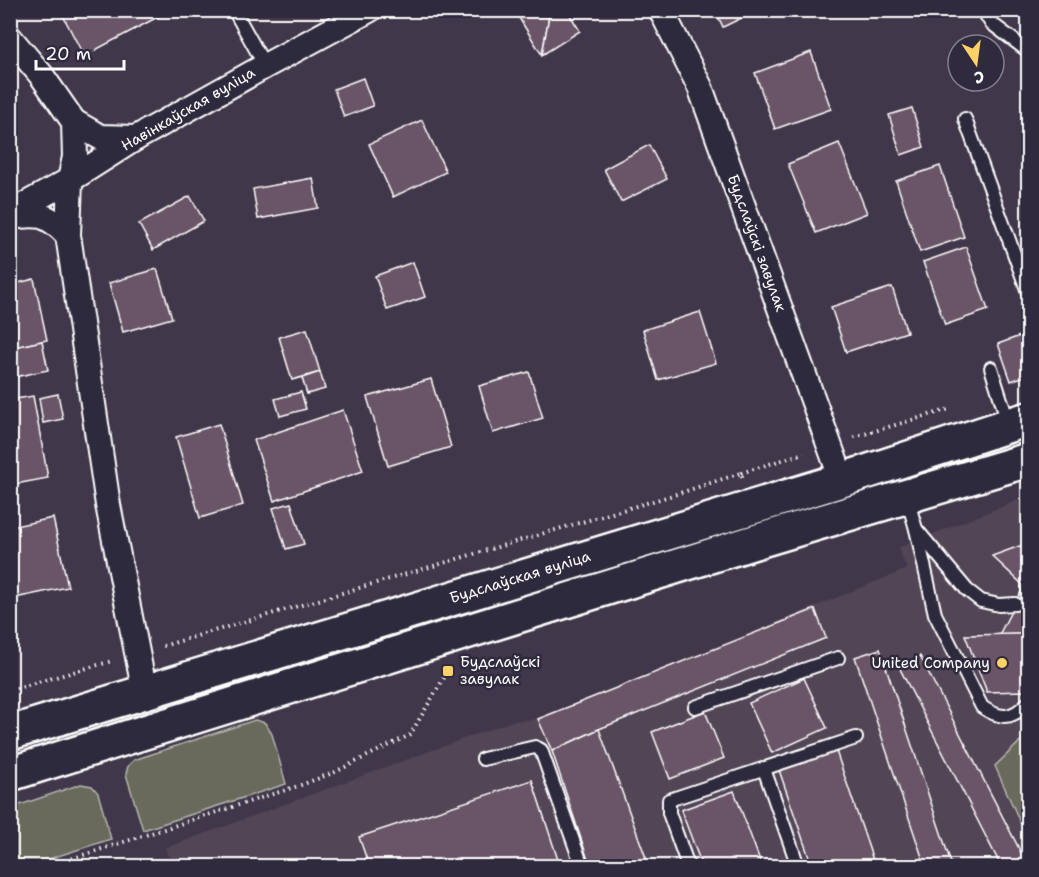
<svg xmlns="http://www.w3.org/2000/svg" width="1039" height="877" font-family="'Shantell Sans',sans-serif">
<rect width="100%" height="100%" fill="#41374a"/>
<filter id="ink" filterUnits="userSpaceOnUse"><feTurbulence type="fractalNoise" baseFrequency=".0167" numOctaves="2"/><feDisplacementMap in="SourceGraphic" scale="12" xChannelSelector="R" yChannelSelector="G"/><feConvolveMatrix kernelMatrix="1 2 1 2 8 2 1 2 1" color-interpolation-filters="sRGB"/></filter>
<g filter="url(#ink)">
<!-- built -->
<path fill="#514456" d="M1028,496V866H172L165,848L512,721L538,719L907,569L898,548Z"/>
<!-- green -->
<g fill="#6a6b5c" stroke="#b4b5ae" stroke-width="1.5">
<path d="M255,720L265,723L272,734L286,784L143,830L126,774L128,766L134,760Z"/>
<path d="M1028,734V840L995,766Z"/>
<path d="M81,784L92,786L98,793L111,839L27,866H11V808Z"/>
</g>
<!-- building -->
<g fill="#6a5468" stroke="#fff" stroke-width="1.5">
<path d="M60,10H171L84,56Z"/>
<path d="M519,10H550L542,55L516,13Z"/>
<path d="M550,10H567L580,31L542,55Z"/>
<path d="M715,10H758L723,27Z"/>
<path d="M811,52L831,109L775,129L755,73Z"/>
<path d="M363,78L373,106L344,117L334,89Z"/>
<path d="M912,108L924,147L901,155L889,115Z"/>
<path d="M422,120L446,172L393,197L369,144Z"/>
<path d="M839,143L867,213L816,233L788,164Z"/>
<path d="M649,145L667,179L621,202L604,169Z"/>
<path d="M940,166L964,237L920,252L896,181Z"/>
<path d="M313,178L318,208L258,219L253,189Z"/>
<path d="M190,196L204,221L153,250L139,224Z"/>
<path d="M966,247L988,310L945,325L923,262Z"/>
<path d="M413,262L425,297L387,310L375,276Z"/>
<path d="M157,269L172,318L123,332L109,283Z"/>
<path d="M34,279L47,340L10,348V285Z"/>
<path d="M892,287L907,332L846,352L831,307Z"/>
<path d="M700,312L716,363L658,380L643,330Z"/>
<path d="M307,329L320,372L292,380L279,337Z"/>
<path d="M1028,333V375L1011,381L998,344Z"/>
<path d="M42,341L48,370L10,378V348Z"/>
<path d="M320,372L325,389L307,394L302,378Z"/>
<path d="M529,372L543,418L493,433L479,386Z"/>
<path d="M431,379L451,447L388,466L367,397Z"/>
<path d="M301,392L306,409L280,416L275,399Z"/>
<path d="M58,394L63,419L43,423L39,398Z"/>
<path d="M33,396L48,478L10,485V400Z"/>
<path d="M343,410L363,471L274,501L254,440Z"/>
<path d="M219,424L243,505L200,518L176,437Z"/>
<path d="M291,503L304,544L286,549L273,508Z"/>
<path d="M53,518L68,587L10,599V527Z"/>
<path d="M1028,543V634L999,635L1024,586L992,556Z"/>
<path d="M815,609L826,638L599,729L552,751L538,719Z"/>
<path d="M1016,634H1028V691L987,692L965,635Z"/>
<path d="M880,649L952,866H925L855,657Z"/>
<path d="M920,656L1028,866H1001L899,667Z"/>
<path d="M804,678L827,728L772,753L749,703Z"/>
<path d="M705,711L724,758L670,779L652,732Z"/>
<path d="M599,729L649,866H590L552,751Z"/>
<path d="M835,748L875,866H812L778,767Z"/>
<path d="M532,780L560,866H369L359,837Z"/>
<path d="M734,791L762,866H702L681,810Z"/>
</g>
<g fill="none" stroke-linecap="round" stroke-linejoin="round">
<!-- lane casing -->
<g stroke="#fff" stroke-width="16">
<g id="lane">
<path d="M234,10L265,66"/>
<path d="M983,10L991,23L1028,51"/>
<path d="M965,119L1028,292"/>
<path d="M991,368L1009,425"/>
<path d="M907,498L916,529L967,590L981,601L999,605L1015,604"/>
<path d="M916,529L935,614L982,707C1001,720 1012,719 1028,703"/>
<path d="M695,707L838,658"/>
<path d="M483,759L535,747L541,750L582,866"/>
<path d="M764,769L798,866"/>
<path d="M688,866L669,813V800L856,738"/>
</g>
</g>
<!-- street casing -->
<g stroke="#fff" stroke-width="28">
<g id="street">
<path d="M661,10L700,87L842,480"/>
<path d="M10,38L42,76L74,122L100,137L136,138"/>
<path d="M74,122L75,157L70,180L68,235L108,505L145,693"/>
<path d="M10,213L70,180L136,138L265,66L369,10"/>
<path d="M10,217C40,213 46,213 68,235"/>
</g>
</g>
<!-- secondary casing -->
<g stroke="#fff" stroke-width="38">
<g id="secondary">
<path d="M10,733L842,480L1028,419"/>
<path d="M10,774L761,540L1028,460"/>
</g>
</g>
<!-- path -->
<g stroke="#fff" stroke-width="4" stroke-dasharray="1.5 4.5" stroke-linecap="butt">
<path d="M854,437L950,409"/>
<path d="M741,473L804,453"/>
<path d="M163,646L680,493L741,473L743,479"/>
<path d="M10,690L112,661"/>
<path d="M49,866L301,785L335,772L410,735L448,671H451"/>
</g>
<!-- lane -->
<use href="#lane" stroke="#2f2a3d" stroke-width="12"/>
<!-- street -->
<use href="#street" stroke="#2f2a3d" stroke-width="24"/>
<!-- secondary -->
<use href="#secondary" stroke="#2f2a3d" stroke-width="33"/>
</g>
</g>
<!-- markers -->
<g fill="#ffd166" stroke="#2f2a3d" stroke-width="2">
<circle cx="1002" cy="663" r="6"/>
<rect x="442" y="665" width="12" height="12" rx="3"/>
</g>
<g text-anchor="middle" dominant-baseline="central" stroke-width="5" stroke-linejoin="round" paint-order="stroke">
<!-- street labels -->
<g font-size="15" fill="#fff" stroke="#2f2a3d">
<text transform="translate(188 109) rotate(-30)">Навінкаўская вуліца</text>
<text transform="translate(757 243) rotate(70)">Будслаўскі завулак</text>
<text transform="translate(520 577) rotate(-17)">Будслаўская вуліца</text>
</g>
<!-- poi labels -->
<g font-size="15" fill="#fff" stroke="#2f2a3d" text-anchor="start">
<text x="460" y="662">Будслаўскі<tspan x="460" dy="17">завулак</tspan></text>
<text x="990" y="663" text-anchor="end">United Company</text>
</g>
</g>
<!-- margin -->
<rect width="1039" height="877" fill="none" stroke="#2f2a3d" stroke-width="36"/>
<rect x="18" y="18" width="1003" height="841" fill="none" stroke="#fff" stroke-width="2" filter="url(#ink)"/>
<!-- north arrow -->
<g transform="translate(976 63) rotate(167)"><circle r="28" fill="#2f2a3d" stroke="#827f8b" stroke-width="1.5"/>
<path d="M0-4.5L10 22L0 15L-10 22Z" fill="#ffd166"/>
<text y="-9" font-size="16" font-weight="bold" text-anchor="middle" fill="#ffffff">С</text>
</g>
<!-- scale -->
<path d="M36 60v9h88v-9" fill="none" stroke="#ffffff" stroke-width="3"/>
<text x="45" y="60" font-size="18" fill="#ffffff" stroke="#2f2a3d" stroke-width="4.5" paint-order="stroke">20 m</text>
</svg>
